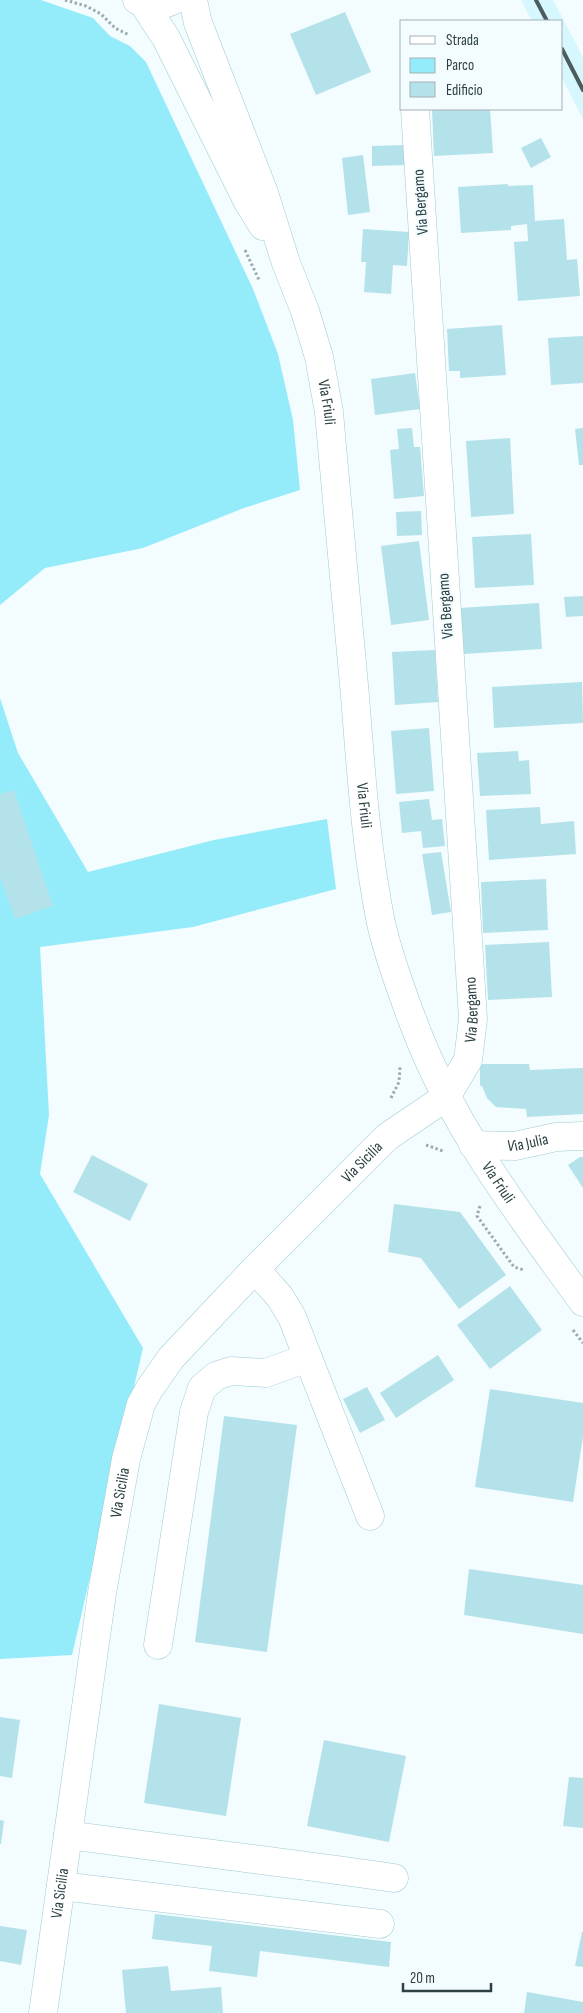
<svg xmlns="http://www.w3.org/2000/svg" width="583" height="2013" font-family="'Sofia Sans Condensed',sans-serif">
<rect width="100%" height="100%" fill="#f3fcfe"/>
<!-- built -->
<path fill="#d6f7fd" d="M521,0H553L583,57V119L562,78V21H532Z"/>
<!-- green -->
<g fill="#94ecfa">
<path d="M0,0H41L93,18L110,36L130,46L146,62L253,289L278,354L293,420L300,490L244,508L143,548L45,568L0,605Z"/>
<path d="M0,698L18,753L88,872L214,840L327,819L336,889L193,927L40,947L49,1115L40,1174L143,1348L72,1655L0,1659Z"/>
</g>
<!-- building -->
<g fill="#b4e2ea">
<path d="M345,12L371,72L316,95L290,34Z"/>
<path d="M432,109H490L493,153L434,156Z"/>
<path d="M541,138L551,157L531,168L521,148Z"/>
<path d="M405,145V165L372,166V146Z"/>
<path d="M363,155L370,212L348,215L342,158Z"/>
<path d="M508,184V186L533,185L535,221L564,219L567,260L577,259L580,296L518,301L514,242L528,241L527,224L511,226V230L461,233L458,187Z"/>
<path d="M363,229L409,232L407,266L393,265L391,294L364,292L366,262H361Z"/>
<path d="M502,325L506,375L460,378V371H449L447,329Z"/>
<path d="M583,336V383L551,385L548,338Z"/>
<path d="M415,373L420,409L375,415L371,379Z"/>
<path d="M412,428L414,447H420L424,496L394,499L390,450L399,449L397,429Z"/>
<path d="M583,428V465H579L575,429Z"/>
<path d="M510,438L514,514L471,517L466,441Z"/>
<path d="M421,511L422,535L397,536L396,512Z"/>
<path d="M531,534L534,585L475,588L472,537Z"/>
<path d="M419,541L429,620L391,625L381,546Z"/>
<path d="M583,596V616L566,617L564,597Z"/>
<path d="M539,603L542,649L464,654L460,608Z"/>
<path d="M435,650L438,702L395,705L392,652Z"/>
<path d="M582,682L583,723L494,728L492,687Z"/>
<path d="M429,728L434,791L396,794L391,731Z"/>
<path d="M518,751L519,761L529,760L531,794L480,796L477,753Z"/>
<path d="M14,790L53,906L15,919L0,876V794Z"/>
<path d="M429,799L432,820L442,819L445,846L423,848L421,831L402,833L399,802Z"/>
<path d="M540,807L541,824L574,821L576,854L489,860L486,810Z"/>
<path d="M441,852L451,912L432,915L422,854Z"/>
<path d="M546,879L548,930L483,933L481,882Z"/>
<path d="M549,942L552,997L488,1000L485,945Z"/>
<path d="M480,1064H529L530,1070L583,1068V1114L527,1117L526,1109L496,1107L487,1098L482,1086H480Z"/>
<path d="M92,1155L148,1184L130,1221L73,1192Z"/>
<path d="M580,1157H583V1188L568,1165Z"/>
<path d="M394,1204L460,1212L506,1275L459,1309L421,1258L388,1252Z"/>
<path d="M510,1286L542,1330L490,1369L457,1325Z"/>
<path d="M438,1355L454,1380L396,1418L380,1393Z"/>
<path d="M367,1387L385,1420L360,1433L343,1399Z"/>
<path d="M490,1389L583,1403V1436L573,1502L475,1487Z"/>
<path d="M224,1416L297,1425L267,1652L195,1642Z"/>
<path d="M469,1569L583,1585V1634L464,1615Z"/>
<path d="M159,1704L241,1718L226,1816L144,1803Z"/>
<path d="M0,1717L20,1720L12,1778L0,1776Z"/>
<path d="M324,1740L406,1756L389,1842L307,1826Z"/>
<path d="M569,1777L583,1778V1828L563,1826Z"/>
<path d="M0,1820L4,1821L1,1844H0Z"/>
<path d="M155,1914L391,1942L389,1967L260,1951L257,1977L209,1971L212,1946L152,1939Z"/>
<path d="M0,1926L27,1930L21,1965L0,1961Z"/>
<path d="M582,1932H583V1967L575,1966Z"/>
<path d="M168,1966L171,1991L221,1987L223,2013H126L122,1970Z"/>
<path d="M527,1992L583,2002V2013H524Z"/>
</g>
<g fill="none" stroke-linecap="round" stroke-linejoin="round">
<!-- minor casing -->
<g stroke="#9ecbd3" stroke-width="29">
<g id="minor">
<path d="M137,0C149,6 162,6 174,0"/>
<path id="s1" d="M193,0L198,23L264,193L286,263L305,311L319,357L329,412C337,507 346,602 355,696C361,772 366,849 381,923C389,958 402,993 415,1027C454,1129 520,1215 583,1302"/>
<path d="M143,3L166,38L248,202L263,226"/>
<path id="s2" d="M473,1145L515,1146L556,1137L583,1136"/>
<path d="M255,1269L280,1297L292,1317L370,1516"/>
<path d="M158,1645L194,1412L202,1388L216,1376L231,1371L266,1373L307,1358"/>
<path d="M68,1835C177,1850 285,1862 394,1878"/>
<path d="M61,1886L380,1924"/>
<path id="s3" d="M43,2013L102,1593L126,1459L141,1404L150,1388L171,1358L255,1269L387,1137L446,1097L468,1060L473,1019L415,109"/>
</g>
</g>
<!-- path -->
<g stroke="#9eabae" stroke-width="3" stroke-dasharray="2.5 2.5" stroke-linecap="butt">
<path d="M65,0L86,6L101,14L115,28L129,35"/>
<path d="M245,250L259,280"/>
<path d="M391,1098L399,1082L400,1067"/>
<path d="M426,1145L443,1151"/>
<path d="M480,1206L477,1216L514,1267L524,1270"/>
<path d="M573,1330L583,1343"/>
</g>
<!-- minor -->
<use href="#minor" stroke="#fff" stroke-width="28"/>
<!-- rail -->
<g stroke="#4b5c5f" stroke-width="4">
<path d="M536,0L547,21"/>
<path d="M562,49L583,90"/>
</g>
</g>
<g text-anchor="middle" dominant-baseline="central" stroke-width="4" stroke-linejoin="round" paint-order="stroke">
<!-- street labels -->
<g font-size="16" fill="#2d4043" stroke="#f3fcfe">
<text transform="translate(421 202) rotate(-94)">Via Bergamo</text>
<text stroke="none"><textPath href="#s1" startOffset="425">Via Friuli</textPath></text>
<text transform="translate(446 606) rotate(-94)">Via Bergamo</text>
<text stroke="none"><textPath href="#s1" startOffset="830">Via Friuli</textPath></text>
<text stroke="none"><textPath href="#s3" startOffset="1146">Via Bergamo</textPath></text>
<text stroke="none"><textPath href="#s2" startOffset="55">Via Julia</textPath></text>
<text stroke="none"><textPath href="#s3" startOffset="946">Via Sicilia</textPath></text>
<text stroke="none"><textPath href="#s1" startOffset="1235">Via Friuli</textPath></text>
<text stroke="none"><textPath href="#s3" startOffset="526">Via Sicilia</textPath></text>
<text stroke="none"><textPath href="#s3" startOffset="121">Via Sicilia</textPath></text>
</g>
</g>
<!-- legend -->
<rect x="400" y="20" width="162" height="90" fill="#f3fcfe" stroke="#a4b1b3"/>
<rect x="410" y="36" width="25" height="8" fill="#ffffff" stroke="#a4b1b3"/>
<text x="446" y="45" font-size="15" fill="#2d4043">Strada</text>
<rect x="410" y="58" width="25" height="15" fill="#94ecfa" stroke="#a4b1b3"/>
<text x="446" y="70" font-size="15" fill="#2d4043">Parco</text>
<rect x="410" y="82" width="25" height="15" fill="#b4e2ea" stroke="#a4b1b3"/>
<text x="446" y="95" font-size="15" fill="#2d4043">Edificio</text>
<!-- scale -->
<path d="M403 1983v8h88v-8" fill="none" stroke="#2d4043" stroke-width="2.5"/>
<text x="410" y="1983" font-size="15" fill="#2d4043" stroke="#f3fcfe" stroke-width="4" paint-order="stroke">20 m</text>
</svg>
